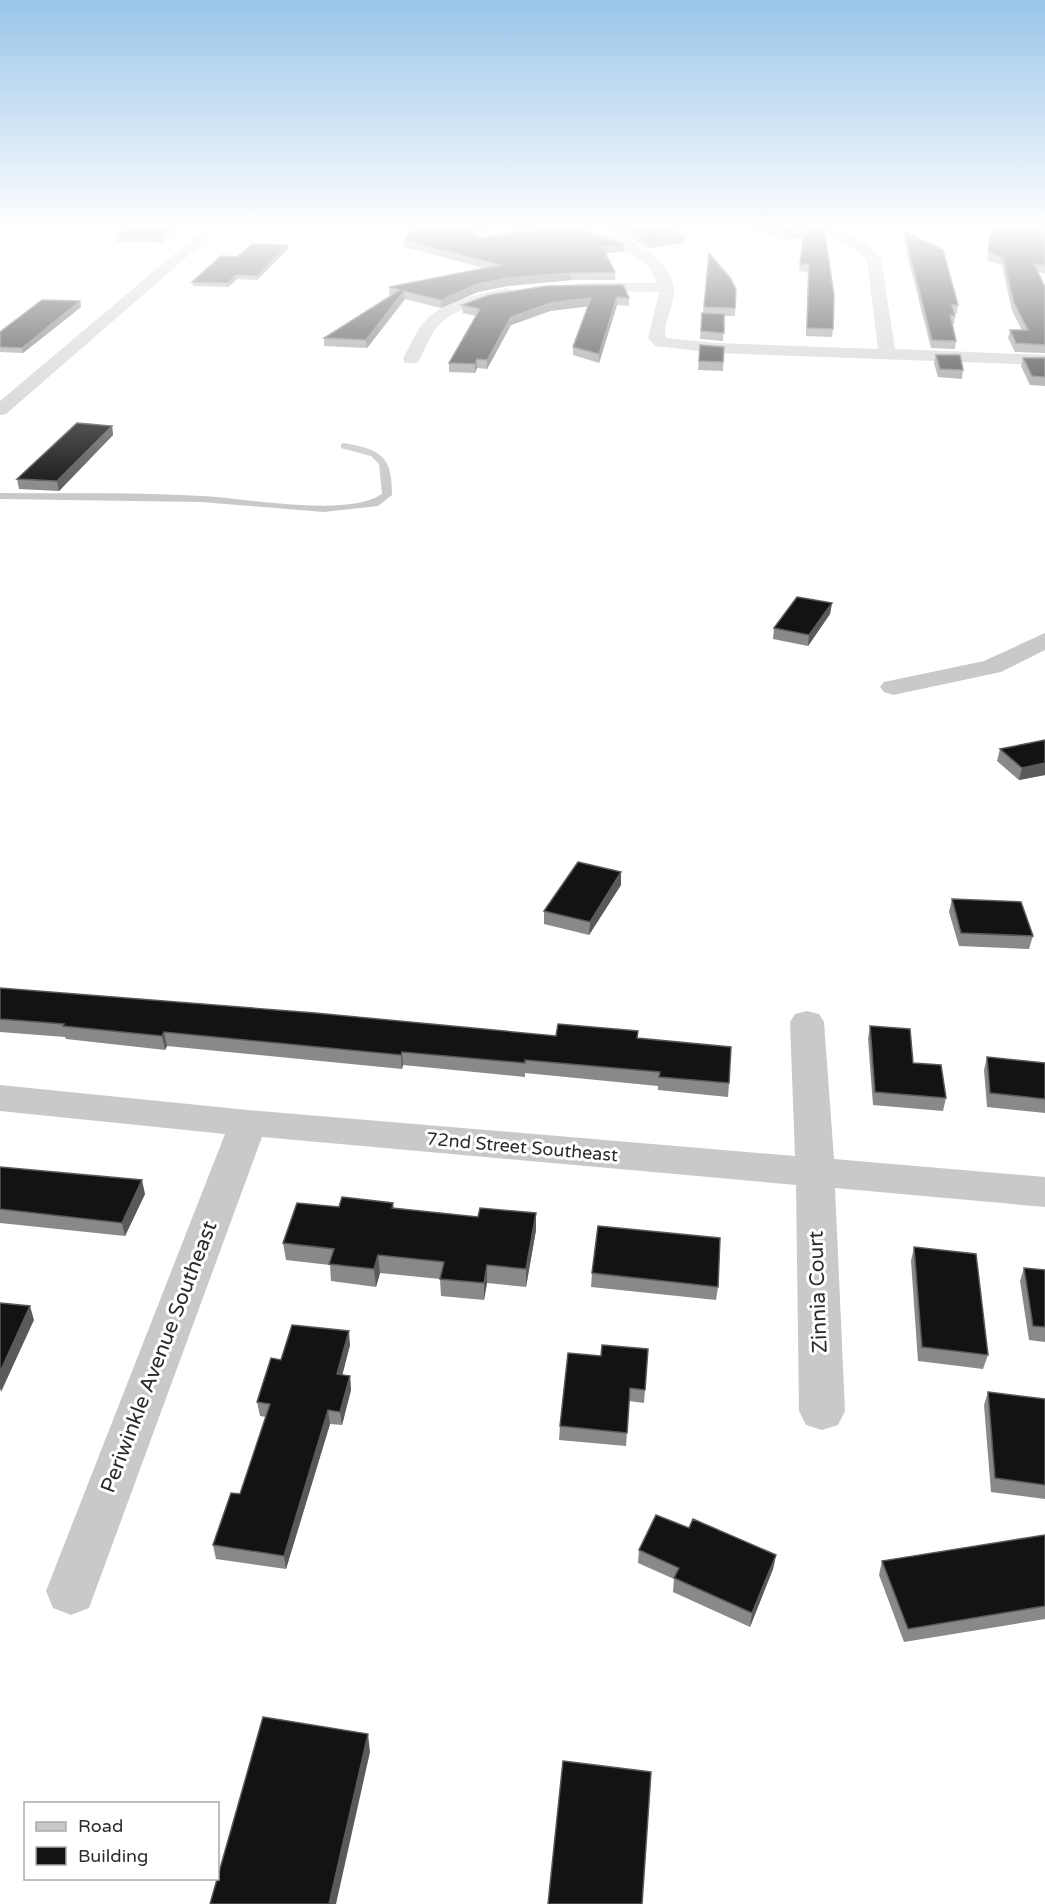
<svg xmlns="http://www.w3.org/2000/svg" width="1045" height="1904" font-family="'Varela Round',sans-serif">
<rect width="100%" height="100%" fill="#fff"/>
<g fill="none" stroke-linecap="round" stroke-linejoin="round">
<!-- service -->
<path fill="#c9c9c9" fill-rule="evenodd" d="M344,443C381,450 392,455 392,495L378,506L324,512L201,502L0,499V493C67,494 135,492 202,496C246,498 347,518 382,494L379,464L371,456L341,448V444Z"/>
<!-- minor -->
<g fill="#c9c9c9" fill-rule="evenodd">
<path d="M570,228C577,228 586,227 593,229C623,234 670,254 674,289C675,305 662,324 666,338L717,343L878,349L867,260L852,247L816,228H836L848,234L868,245L881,259L895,349L1045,355V365L717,353L655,346L648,338L659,292L578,291L571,287L578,283H657L649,267L638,258L611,244Z"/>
<path d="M506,288L511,290L514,293L511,296C488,302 455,307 438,326C429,336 425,351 417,363H405L403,359C410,346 416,330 427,319C446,300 481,294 506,288Z"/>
<path d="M1045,633V650L1001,672L893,695L884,692L880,687L884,682L984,661Z"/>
<path d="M807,1011L819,1014L824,1022L834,1159L1045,1177V1207L835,1188L845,1411L838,1425L822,1430L806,1425L799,1411L796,1185L262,1137L89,1608L71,1615L53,1608L46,1591L225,1134L0,1111V1085L248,1110L795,1156L790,1022L795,1014Z"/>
</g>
<!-- tertiary -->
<path fill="#c9c9c9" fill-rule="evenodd" d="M205,228H220L6,414L0,415V401Z"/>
</g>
<!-- wall -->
<g fill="#898989">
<path d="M178,228L160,243L115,242V236Z"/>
<path d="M601,228H669L684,243L648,248L632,239Z"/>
<path d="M747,228H824L833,329L832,337L806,336L808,272L799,271L803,237L786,240Z"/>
<path d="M991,228H1045V273L1038,272L1045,287V353L1015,352L1008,338L1010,330H1022L1012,311L1002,265L987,260Z"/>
<path d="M904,231L958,305L957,314L955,313V316L954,324H952L956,341L955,349L931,348L903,238Z"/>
<path d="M480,233L476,236L480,238L624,251L605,254L615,272V280H571L508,286L478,292L441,308L405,299L367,348L324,346V338L391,295H389V287L484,268L404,247V240Z"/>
<path d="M288,245V249L257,280L237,279L228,287L193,286L192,282L237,257Z"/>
<path d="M709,253L736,290L735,316H724L723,341L700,339L702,313H703Z"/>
<path d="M489,295L629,298V306L617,305L599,363L573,355V347L588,306L550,311L511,325L487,369L477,368L475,373L449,372V363L476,316L463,313L462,305Z"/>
<path d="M80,301L81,307L23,353L0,352V332Z"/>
<path d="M700,345L724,347L723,371L698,370Z"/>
<path d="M936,355L963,370L962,379L938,377L934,363Z"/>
<path d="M1023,358H1045V386L1030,385L1021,366Z"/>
<path d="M112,426L113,435L59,491L19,489L17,479Z"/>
<path d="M832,603L830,614L808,646L773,639L774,628Z"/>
<path d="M1045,740V775L1019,780L997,761L1000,749Z"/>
<path d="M621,885L589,935L544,924V911Z"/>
<path d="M952,899L1033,936L1029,949L959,946L949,912Z"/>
<path d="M0,988L556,1036L638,1031L637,1038L729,1083L728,1097L658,1090V1086L525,1073V1077L403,1065L402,1069L167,1046L165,1050L66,1039L65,1037L0,1032Z"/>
<path d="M870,1026L913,1063L946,1098L943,1111L873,1105L868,1039Z"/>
<path d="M987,1057L1045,1063V1113L987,1107L984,1070Z"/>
<path d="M0,1167L145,1194L125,1236L0,1223Z"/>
<path d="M393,1203L394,1208L478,1217L536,1213V1230L526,1287L487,1283L484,1300L441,1296L440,1279L380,1273L376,1287L331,1281L330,1265L286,1260L283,1243L339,1207Z"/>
<path d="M914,1247L988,1355L983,1369L918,1361L911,1261Z"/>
<path d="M1024,1268L1045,1270V1342L1029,1340L1020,1281Z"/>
<path d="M592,1273L718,1287L716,1300L591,1287Z"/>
<path d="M350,1345L342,1375L350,1376L351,1390L342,1425L330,1424L286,1569L216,1559L213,1545L240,1494L266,1417L260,1416L257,1402L281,1360Z"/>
<path d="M648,1349L644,1403L629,1401L626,1446L559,1440L560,1426L601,1356Z"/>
<path d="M988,1392L1045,1403V1499L991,1492L984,1405Z"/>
<path d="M689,1528L776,1555L773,1569L750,1627L673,1592L674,1579L638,1563L639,1550Z"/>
<path d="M1045,1535V1619L904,1642L879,1575L882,1561Z"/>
</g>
<!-- shaded-wall -->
<g fill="#5a5a5a">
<path d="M171,228H178L160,243L159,238Z"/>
<path d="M476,228H502L480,233L471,240V233Z"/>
<path d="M804,230L803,237L786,240L787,233Z"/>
<path d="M685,236L684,243L648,248V241Z"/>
<path d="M624,244V251L601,254L602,247Z"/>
<path d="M288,245V249L257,280V276Z"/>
<path d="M571,273V280L508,286L478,292L441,308V300L478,284L508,278Z"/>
<path d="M236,275L237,279L228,287V283Z"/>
<path d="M404,291L405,299L367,348L366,340Z"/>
<path d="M617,297V305L599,363V354Z"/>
<path d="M591,298V306L550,311L511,325L487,369V360L511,317L550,303Z"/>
<path d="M80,301L81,307L23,353L22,348Z"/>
<path d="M477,359V368L475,373V364Z"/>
<path d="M112,426L113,435L59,491L57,481Z"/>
<path d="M832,603L830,614L808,646L809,635Z"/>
<path d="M1045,763V775L1019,780L1022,768Z"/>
<path d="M621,872V885L589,935L590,922Z"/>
<path d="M164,1032L167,1046L165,1050L162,1036Z"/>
<path d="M402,1052L403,1065L402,1069L401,1055Z"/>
<path d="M142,1180L145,1194L125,1236L122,1223Z"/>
<path d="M536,1213V1230L526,1287V1269Z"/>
<path d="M378,1255L380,1273L376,1287L374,1269Z"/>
<path d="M487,1265V1283L484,1300V1283Z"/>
<path d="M30,1306L34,1320L1,1392L0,1388V1372Z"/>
<path d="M349,1331L350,1345L339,1388L337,1374Z"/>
<path d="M350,1376L351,1390L342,1425L340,1412Z"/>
<path d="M328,1410L330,1424L286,1569L284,1556Z"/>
<path d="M776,1555L773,1569L750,1627L752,1613Z"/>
<path d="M368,1734L370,1752L336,1904H329Z"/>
</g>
<!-- building -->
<g fill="#131313" stroke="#5a5a5a" stroke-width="1.5">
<path d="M125,228H171L159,238L115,236Z"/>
<path d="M412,228H476L471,233L480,238L535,228H579L624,244L602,247L615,272L571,273L508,278L478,284L441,300L404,291L366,340L324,338L400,290L389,287L501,265L404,240Z"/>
<path d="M623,228H669L685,236L648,241L632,232Z"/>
<path d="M772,228H824L834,295L833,329L807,328L809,264H800L804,230L787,233Z"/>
<path d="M991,228H1045V265L1034,264L1045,287V345L1016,343L1010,330H1028L1014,303L1003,258L988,252Z"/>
<path d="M904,231L943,250L958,305H952L955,316L950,315L956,341L932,340Z"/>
<path d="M252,244L288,245L257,276L236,275L228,283L192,282L221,256L237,257Z"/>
<path d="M709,253L731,279L736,290L735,308L704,307Z"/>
<path d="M605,285H623L629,298L617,297L599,354L573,347L591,298L550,303L511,317L487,360L477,359L475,364L449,363L480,309L462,305L489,295L546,286Z"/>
<path d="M42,300L80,301L22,348L0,347V332Z"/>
<path d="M702,313L724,314V333L701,331Z"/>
<path d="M700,345L724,347L723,362L699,361Z"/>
<path d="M936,355H960L963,370L940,369Z"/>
<path d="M1023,358H1045V377L1032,376Z"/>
<path d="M77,423L112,426L57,481L17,479Z"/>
<path d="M797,597L832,603L809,635L774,628Z"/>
<path d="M1045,740V763L1022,768L1000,749Z"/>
<path d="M578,862L621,872L590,922L544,911Z"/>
<path d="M952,899L1021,902L1033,936L961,933Z"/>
<path d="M0,988L315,1013L556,1036L558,1024L638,1031L637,1038L731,1047L729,1083L659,1077L660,1072L525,1060V1063L402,1052L401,1055L164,1032L162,1036L63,1026L64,1024L0,1019Z"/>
<path d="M870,1026L910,1029L913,1063L941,1065L946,1098L875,1092Z"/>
<path d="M987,1057L1045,1063V1099L990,1093Z"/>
<path d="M0,1167L142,1180L122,1223L0,1209Z"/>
<path d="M342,1197L393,1203L392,1208L478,1217L480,1208L536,1213L526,1269L487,1265L484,1283L440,1279L444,1262L378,1255L374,1269L329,1264L334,1249L283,1243L297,1203L339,1207Z"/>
<path d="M598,1226L720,1238L718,1287L592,1273Z"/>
<path d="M914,1247L976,1254L988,1355L922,1347Z"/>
<path d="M1024,1268L1045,1270V1327L1033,1326Z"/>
<path d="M0,1303L30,1306L0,1372Z"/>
<path d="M292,1325L349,1331L337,1374L350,1376L340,1412L328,1410L284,1556L213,1545L231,1493L240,1494L270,1404L257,1402L271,1358L281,1360Z"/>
<path d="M602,1345L648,1349L645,1390L630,1388L627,1433L560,1426L568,1353L601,1356Z"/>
<path d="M988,1392L1045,1399V1485L995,1478Z"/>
<path d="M656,1515L689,1528L693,1519L776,1555L752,1613L674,1578L679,1568L639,1550Z"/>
<path d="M1045,1535V1606L908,1629L882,1561Z"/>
<path d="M263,1717L368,1734L329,1904H210Z"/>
<path d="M563,1761L651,1772L642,1904H548Z"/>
</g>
<!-- sky -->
<linearGradient id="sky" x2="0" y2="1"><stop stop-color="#99c5e9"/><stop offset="0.46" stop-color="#fff"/><stop offset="1" stop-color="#fff" stop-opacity="0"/></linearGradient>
<rect width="1045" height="495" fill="url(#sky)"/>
<g text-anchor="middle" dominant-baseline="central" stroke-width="6" stroke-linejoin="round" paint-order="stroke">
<!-- street labels -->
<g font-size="18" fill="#2c2c2c" stroke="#fff">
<text transform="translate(522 1147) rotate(5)">72nd Street Southeast</text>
</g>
<!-- near-street labels -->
<g font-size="21" fill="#2c2c2c" stroke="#fff">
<text transform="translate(818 1292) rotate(-92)">Zinnia Court</text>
<text transform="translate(159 1357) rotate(-69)">Periwinkle Avenue Southeast</text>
</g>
</g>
<!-- legend -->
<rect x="24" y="1802" width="195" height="78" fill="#ffffff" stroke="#ababab" stroke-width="1.5"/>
<rect x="36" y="1822" width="30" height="9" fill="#c9c9c9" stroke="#ababab" stroke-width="1.5"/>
<text x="78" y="1832" font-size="18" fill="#2c2c2c">Road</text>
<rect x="36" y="1847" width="30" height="18" fill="#131313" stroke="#ababab" stroke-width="1.5"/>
<text x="78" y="1862" font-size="18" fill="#2c2c2c">Building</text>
</svg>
